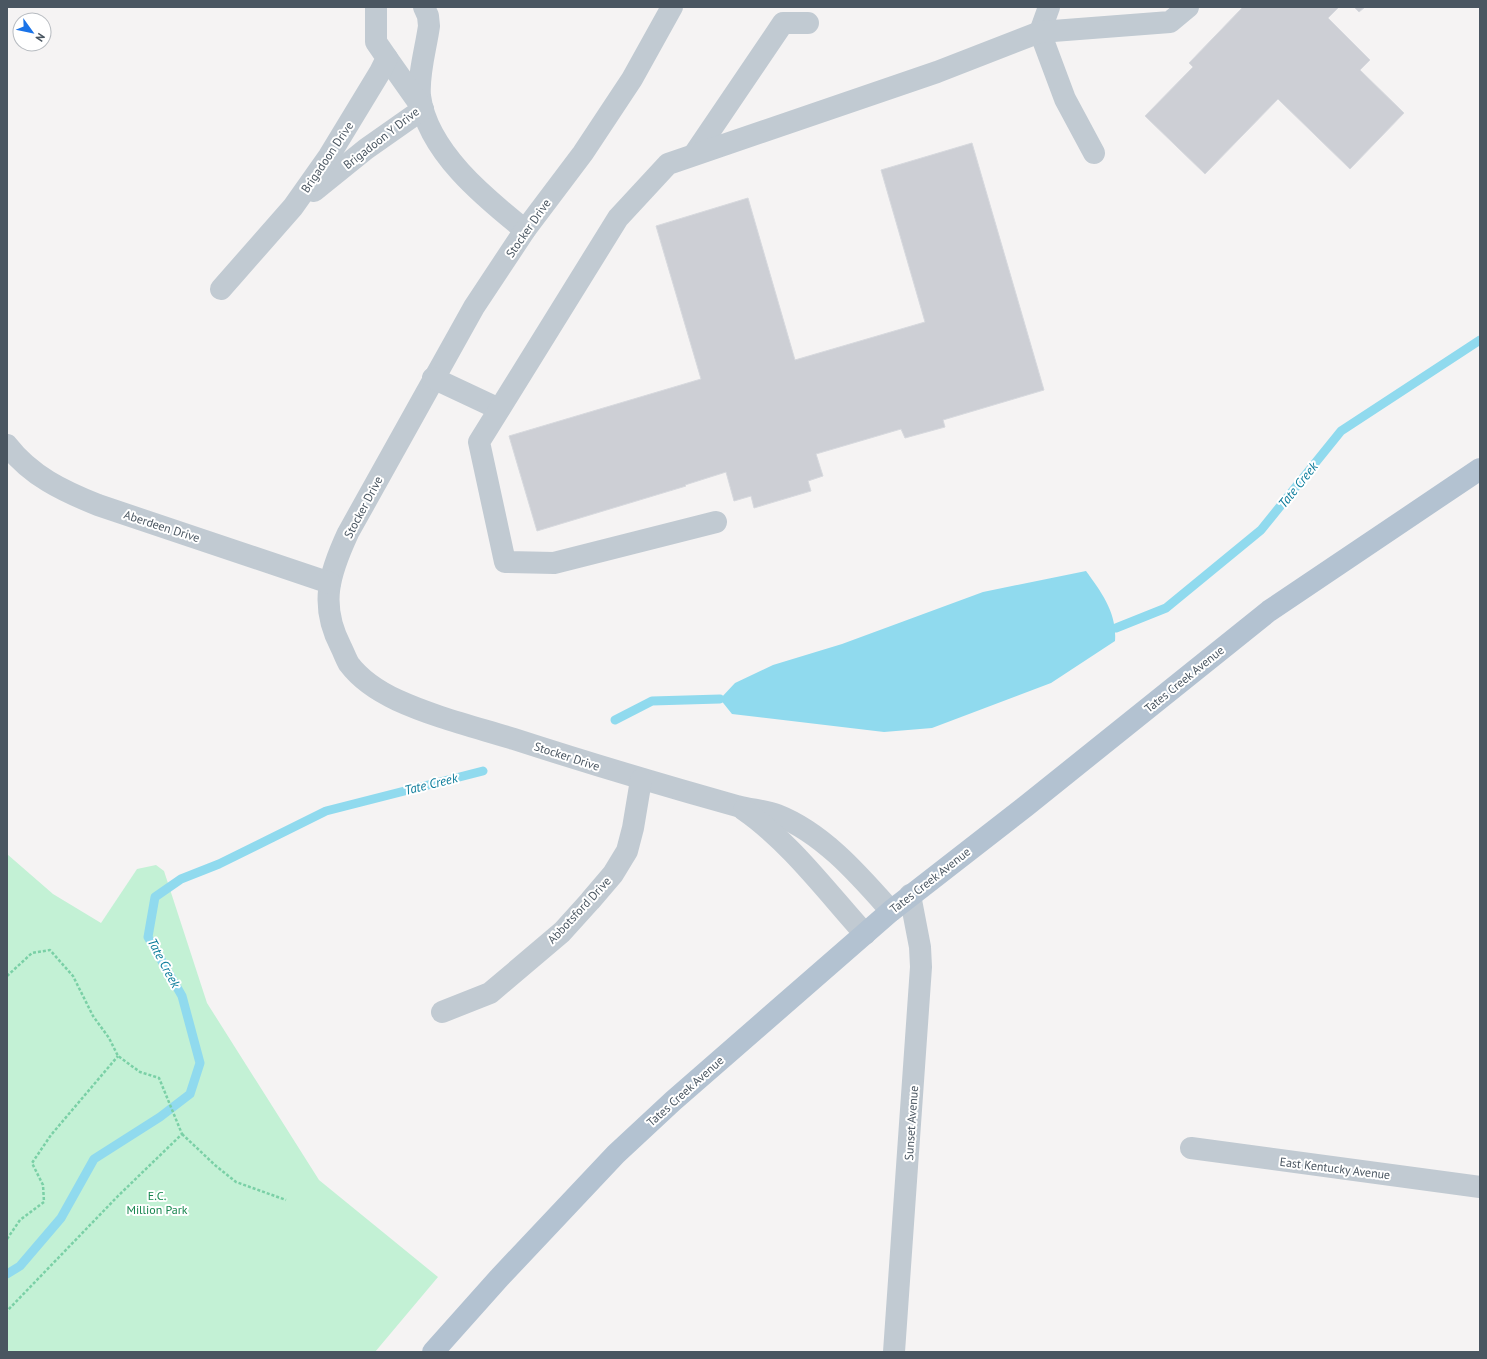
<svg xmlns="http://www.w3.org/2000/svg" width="1487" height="1359" font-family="'PT Sans',sans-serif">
<rect width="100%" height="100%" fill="#f5f3f3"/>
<!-- green -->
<path fill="#c3f1d5" d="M7,854L53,894L101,923L137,869L156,865L164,871L207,1003L319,1180L438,1277L375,1352H7Z"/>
<!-- water -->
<path fill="#90daee" d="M1086,571C1102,593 1117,613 1115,641L1051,683L932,728L884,732L732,714L720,699L735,683L773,665L842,644L983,592Z"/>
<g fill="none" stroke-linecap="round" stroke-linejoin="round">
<!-- stream -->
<g stroke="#90daee" stroke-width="9">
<path d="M1116,628L1166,608L1261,530L1341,431L1480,340"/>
<path d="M615,720L652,701L720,699"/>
<path d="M7,1274L20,1266L61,1218L94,1159L160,1117L190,1094L200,1063L182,996L148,937L155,897L181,879L219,864L326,811L483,771"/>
</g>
</g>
<!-- building -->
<g fill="#cdcfd5" stroke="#d7d9de">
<path d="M1243,7H1339L1328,18L1370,60L1360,70L1404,113L1350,169L1278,99L1205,174L1145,116L1193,67L1189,63Z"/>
<path d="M1354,7H1365L1359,12Z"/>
<path d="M972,143L1044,390L943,420L945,427L905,438L901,429L816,454L823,476L808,481L811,491L754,508L751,496L734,501L726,472L685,485L686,486L537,531L509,436L701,379L656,226L748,198L795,360L925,322L881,170Z"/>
</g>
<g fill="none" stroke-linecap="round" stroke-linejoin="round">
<!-- path -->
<g stroke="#7ad0a6" stroke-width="2.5" stroke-dasharray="3 2" stroke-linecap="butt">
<path d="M7,976L32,953L50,950L73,976L93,1016L109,1038L118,1056L140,1072L159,1078L182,1134L118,1196L7,1311"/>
<path d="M182,1134L216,1166L236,1182L286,1200"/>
<path d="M7,1239L20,1220L44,1202L43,1185L32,1163L51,1135L118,1056"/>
</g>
<!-- minor -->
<g stroke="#c1cad2" stroke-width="22">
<path d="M424,7L428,16L429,26C426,48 418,74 420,96C427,151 485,198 525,230"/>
<path d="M672,7L632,79L583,153L525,230L474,307L348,533C329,574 319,605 341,647C344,653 346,659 349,664C361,680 380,692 397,700C434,717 475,727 514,739C588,763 662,785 737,806C750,810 765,810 777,815C823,833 859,875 891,911"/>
<path d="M1049,7L1040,32L1065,99L1094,153"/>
<path d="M695,153L783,23H808"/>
<path d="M314,191L366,149L423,109L387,58"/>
<path d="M221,289L293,207L329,156L380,72L387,58L376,42V7"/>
<path d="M433,378L499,409"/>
<path d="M7,445C31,476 63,491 98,505L330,583"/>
<path d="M716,522L554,563L505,562L479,442L618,218L668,164L937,72L1040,32L1170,22L1188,7"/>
<path d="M744,810C790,842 827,892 865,934"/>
<path d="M442,1012L490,993L562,932L590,901L613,874L627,851L633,828L641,780"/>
<path d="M1191,1148L1480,1187"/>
<path d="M894,1352L921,967L920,947L910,895"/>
</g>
<!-- major -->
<path stroke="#b3c2d1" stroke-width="22" d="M433,1352L500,1277L616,1154L673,1101L891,911L1026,806L1269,611L1480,469"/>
</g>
<g text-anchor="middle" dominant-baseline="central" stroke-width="4" stroke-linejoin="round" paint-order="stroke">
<!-- street labels -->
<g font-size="12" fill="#4a5661" stroke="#fff">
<text transform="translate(381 138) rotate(-38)">Brigadoon Y Drive</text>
<text transform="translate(327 157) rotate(-56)">Brigadoon Drive</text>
<text transform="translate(528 228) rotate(-55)">Stocker Drive</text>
<text transform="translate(363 507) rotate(-62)">Stocker Drive</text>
<text transform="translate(162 526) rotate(18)">Aberdeen Drive</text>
<text transform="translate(1184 679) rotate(-39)">Tates Creek Avenue</text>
<text transform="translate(567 756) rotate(18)">Stocker Drive</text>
<text transform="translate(930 880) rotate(-38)">Tates Creek Avenue</text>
<text transform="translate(579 910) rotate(-47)">Abbotsford Drive</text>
<text transform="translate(685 1091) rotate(-42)">Tates Creek Avenue</text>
<text transform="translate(911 1123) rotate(-86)">Sunset Avenue</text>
<text transform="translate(1335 1168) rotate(7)">East Kentucky Avenue</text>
</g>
<!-- park labels -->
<g font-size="12" fill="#17864f" stroke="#fff">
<text x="157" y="1195">E.C.<tspan x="157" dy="14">Million Park</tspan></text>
</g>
<!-- water labels -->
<g font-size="13" font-style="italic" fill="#0c7c9b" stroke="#fff">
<text transform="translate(1298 485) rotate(-51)">Tate Creek</text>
<text transform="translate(431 784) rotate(-14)">Tate Creek</text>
<text transform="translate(164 963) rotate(62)">Tate Creek</text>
</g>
</g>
<!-- border -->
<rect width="1487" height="1359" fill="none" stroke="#4a5661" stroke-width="16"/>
<!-- north arrow -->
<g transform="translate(32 32) rotate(123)"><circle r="19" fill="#ffffff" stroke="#b7bbc0"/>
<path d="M0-3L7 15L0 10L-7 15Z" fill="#1a73e8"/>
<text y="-6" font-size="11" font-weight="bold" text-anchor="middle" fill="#4a5661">N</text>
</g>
</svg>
